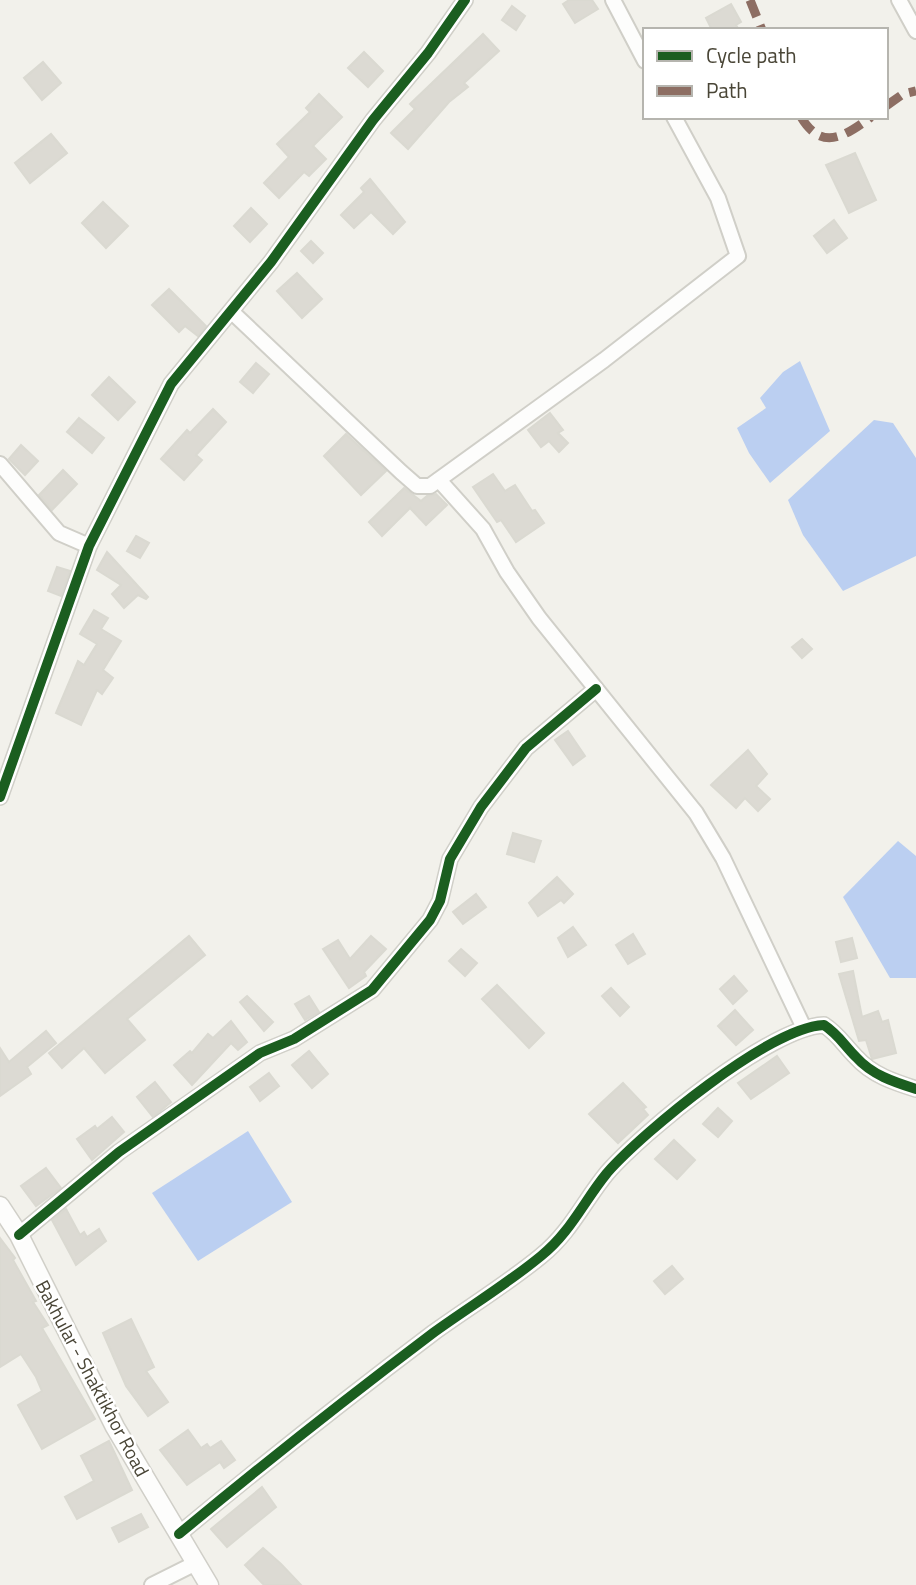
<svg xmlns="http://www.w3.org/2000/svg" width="916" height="1585" font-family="'Titillium Web',sans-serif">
<rect width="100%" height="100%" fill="#f2f1eb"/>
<!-- water -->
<g fill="#bbcff1">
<path d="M800,361L830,431L770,483L749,453L737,428L766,408L760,398L783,372Z"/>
<path d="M874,420L893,423L916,458V556L843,591L803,535L788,500Z"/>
<path d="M898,841L916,856V978H890L843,897Z"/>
<path d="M248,1131L292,1202L198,1261L152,1193Z"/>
</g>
<!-- building -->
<g fill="#dcdad3" stroke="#dad9d1" stroke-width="2">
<path d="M569,0H592L598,9L575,23L563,4Z"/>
<path d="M731,4L741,22L736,25L739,30H712L706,18Z"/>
<path d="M512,6L525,16L516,30L502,20Z"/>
<path d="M483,34L499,51L464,83L468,87L449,102L408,149L391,133L415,109L410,104Z"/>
<path d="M364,52L383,71L368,87L348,68Z"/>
<path d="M43,62L61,83L42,100L24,78Z"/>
<path d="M319,94L342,117L313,146L326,159L309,176L304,172L279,198L264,183L289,157L277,144L310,112L306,108Z"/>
<path d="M51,134L67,153L30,183L15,163Z"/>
<path d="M855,153L876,200L849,213L826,165Z"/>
<path d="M370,179L405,222L393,234L371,212L354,228L341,215L364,192L361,188Z"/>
<path d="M103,202L128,226L106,248L82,223Z"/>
<path d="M251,208L267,224L250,242L234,226Z"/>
<path d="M834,220L847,238L827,253L814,236Z"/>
<path d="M311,241L323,253L313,263L301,251Z"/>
<path d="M297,273L322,299L302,318L277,291Z"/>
<path d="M169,289L206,326L198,336L185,326L179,332L152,305Z"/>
<path d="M256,363L269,374L253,393L240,382Z"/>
<path d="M109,377L135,402L118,420L92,395Z"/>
<path d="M213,409L226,422L196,455L202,460L184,480L161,459L187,430L190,433Z"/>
<path d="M550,413L563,430L558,433L568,443L559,452L549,441L541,447L528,430Z"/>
<path d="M79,418L104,438L92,453L67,432Z"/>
<path d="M346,434L386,471L361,495L324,456Z"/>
<path d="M21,445L38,461L25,475L9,459Z"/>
<path d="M63,470L77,484L52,510L39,495Z"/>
<path d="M493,474L505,491L515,485L532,511L535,510L544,523L516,542L501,520L497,522L473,487Z"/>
<path d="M404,488L421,501L427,496L436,494L447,505L426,525L410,508L382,536L369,522Z"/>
<path d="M136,536L149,543L140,558L127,551Z"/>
<path d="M107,552L148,597L146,599L138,595L124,608L112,594L121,585L97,570Z"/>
<path d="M57,567L70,571L61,596L48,591Z"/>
<path d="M94,610L108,618L101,629L121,641L103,670L113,678L102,694L97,690L81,725L56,713L78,661L84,665L97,644L80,634Z"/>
<path d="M802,639L812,649L802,658L792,647Z"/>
<path d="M568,731L585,756L573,765L555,740Z"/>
<path d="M748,750L767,774L756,786L770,799L758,811L745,798L736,808L711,785Z"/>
<path d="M513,833L541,841L534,862L507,854Z"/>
<path d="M557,877L573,894L564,903L561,900L538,916L529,903Z"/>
<path d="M476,894L486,907L463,924L453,912Z"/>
<path d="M573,927L586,945L568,957L558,938Z"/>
<path d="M633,934L645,954L628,964L616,945Z"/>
<path d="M189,936L205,955L127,1019L145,1040L105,1073L84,1048L62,1068L49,1053Z"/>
<path d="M371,936L386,949L364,972L366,976L349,988L323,949L338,940L350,959Z"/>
<path d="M852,938L857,958L841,962L836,942Z"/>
<path d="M461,949L477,963L465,976L449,961Z"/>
<path d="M853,971L862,1017L878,1011L882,1022L888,1020L896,1053L872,1059L866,1040L859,1041L839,974Z"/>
<path d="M734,976L747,991L733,1004L720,989Z"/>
<path d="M497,985L544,1033L529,1048L482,999Z"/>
<path d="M611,988L629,1007L620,1016L602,996Z"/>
<path d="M247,996L273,1022L264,1031L240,1002Z"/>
<path d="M309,996L319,1012L305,1020L295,1004Z"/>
<path d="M735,1010L753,1030L736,1045L718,1026Z"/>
<path d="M231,1021L247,1042L238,1050L231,1043L192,1085L174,1065L190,1051L192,1053L208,1034L213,1038Z"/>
<path d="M46,1031L56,1043L27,1067L31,1074L0,1096V1048L9,1062Z"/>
<path d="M309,1051L328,1074L312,1088L292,1065Z"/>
<path d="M777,1056L789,1073L751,1099L738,1083Z"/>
<path d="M269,1073L279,1086L260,1101L250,1087Z"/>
<path d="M155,1082L171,1102L153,1117L137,1097Z"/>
<path d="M623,1083L646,1107L643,1109L648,1115L618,1143L589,1114Z"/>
<path d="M718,1108L732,1121L718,1137L703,1124Z"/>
<path d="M112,1117L124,1132L92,1160L77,1139L95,1126L97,1129Z"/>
<path d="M674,1140L695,1160L677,1179L655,1159Z"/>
<path d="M46,1168L61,1188L36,1206L21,1186Z"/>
<path d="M66,1209L80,1235L84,1232L87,1237L99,1229L106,1241L76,1265L52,1220Z"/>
<path d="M0,1238L15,1258L13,1260L36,1301L33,1302L48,1325L42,1328L95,1419L42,1449L18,1405L42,1391L36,1377L21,1354L0,1367Z"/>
<path d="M672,1266L683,1279L665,1294L654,1281Z"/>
<path d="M131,1319L154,1367L146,1371L168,1402L148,1416L126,1386L103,1333Z"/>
<path d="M188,1430L201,1448L207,1444L210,1448L221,1441L235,1460L224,1468L220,1462L187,1485L160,1450Z"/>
<path d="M109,1441L132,1490L77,1519L65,1497L94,1481L81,1456Z"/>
<path d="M262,1487L276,1507L227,1547L211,1529Z"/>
<path d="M141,1514L148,1527L119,1542L112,1528Z"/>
<path d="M263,1548L281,1564L301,1585H264L245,1565Z"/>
</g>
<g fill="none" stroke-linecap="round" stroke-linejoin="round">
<!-- minor casing -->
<g stroke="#d0cfc8" stroke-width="18">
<g id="minor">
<path d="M613,0L645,61"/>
<path d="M899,0L916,31"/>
<path d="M232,312L401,472L417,486H430L604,360L738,256L718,198L674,117"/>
<path d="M0,464L59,533L89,546"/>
<path d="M439,480L483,529L507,572L539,618L696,813L723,858L804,1028"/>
<path d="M0,797L89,546L171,384L271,262L373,120L428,53L465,0"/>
<path d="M19,1235L119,1152L260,1053L294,1039L372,990L430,920L440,901L450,859L481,807L526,748L596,689"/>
<path d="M179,1534C262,1465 347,1398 433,1333C469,1307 507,1284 541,1256C570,1233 584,1201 607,1173C643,1132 770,1027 824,1025C838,1034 844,1045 856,1057C872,1075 894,1082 916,1089"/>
<path d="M152,1585L196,1563"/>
</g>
</g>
<!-- tertiary casing -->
<g stroke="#d0cfc8" stroke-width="21">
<path id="tertiary" d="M0,1206L19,1235L115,1427L209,1585"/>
</g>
<!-- minor -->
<use href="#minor" stroke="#fdfdfc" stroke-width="14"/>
<!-- tertiary -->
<use href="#tertiary" stroke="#fdfdfc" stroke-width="18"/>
<!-- quiet -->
<g stroke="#8d6e63" stroke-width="9" stroke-dasharray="18 9" stroke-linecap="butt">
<path d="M750,0L762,30"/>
<path d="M886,106L903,94L916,91"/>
<path d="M801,117C822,152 845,136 871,117"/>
</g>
<!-- cycleway casing -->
<g stroke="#fff" stroke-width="15">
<g id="cycleway">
<path d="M0,797L89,546L171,384L271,262L373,120L428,53L465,0"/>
<path d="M19,1235L119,1152L260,1053L294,1039L372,990L430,920L440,901L450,859L481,807L526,748L596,689"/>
<path d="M179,1534C262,1465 347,1398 433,1333C469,1307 507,1284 541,1256C570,1233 584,1201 607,1173C643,1132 770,1027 824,1025C838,1034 844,1045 856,1057C872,1075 894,1082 916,1089"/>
</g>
</g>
<!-- cycleway -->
<use href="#cycleway" stroke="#1b5e20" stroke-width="10"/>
</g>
<g text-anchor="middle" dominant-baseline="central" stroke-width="5" stroke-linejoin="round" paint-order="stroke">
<!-- street labels -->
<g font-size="19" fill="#494536" stroke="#fff">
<text transform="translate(93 1378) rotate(62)">Bakhular - Shaktikhor Road</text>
</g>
</g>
<!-- legend -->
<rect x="643" y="28" width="245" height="91" fill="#ffffff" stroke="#b6b5af" stroke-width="2"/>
<rect x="657" y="51" width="35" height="10" fill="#1b5e20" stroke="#b6b5af" stroke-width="2"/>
<text x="706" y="63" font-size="21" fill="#494536">Cycle path</text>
<rect x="657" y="86" width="35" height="10" fill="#8d6e63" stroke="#b6b5af" stroke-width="2"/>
<text x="706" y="98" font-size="21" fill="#494536">Path</text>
</svg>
